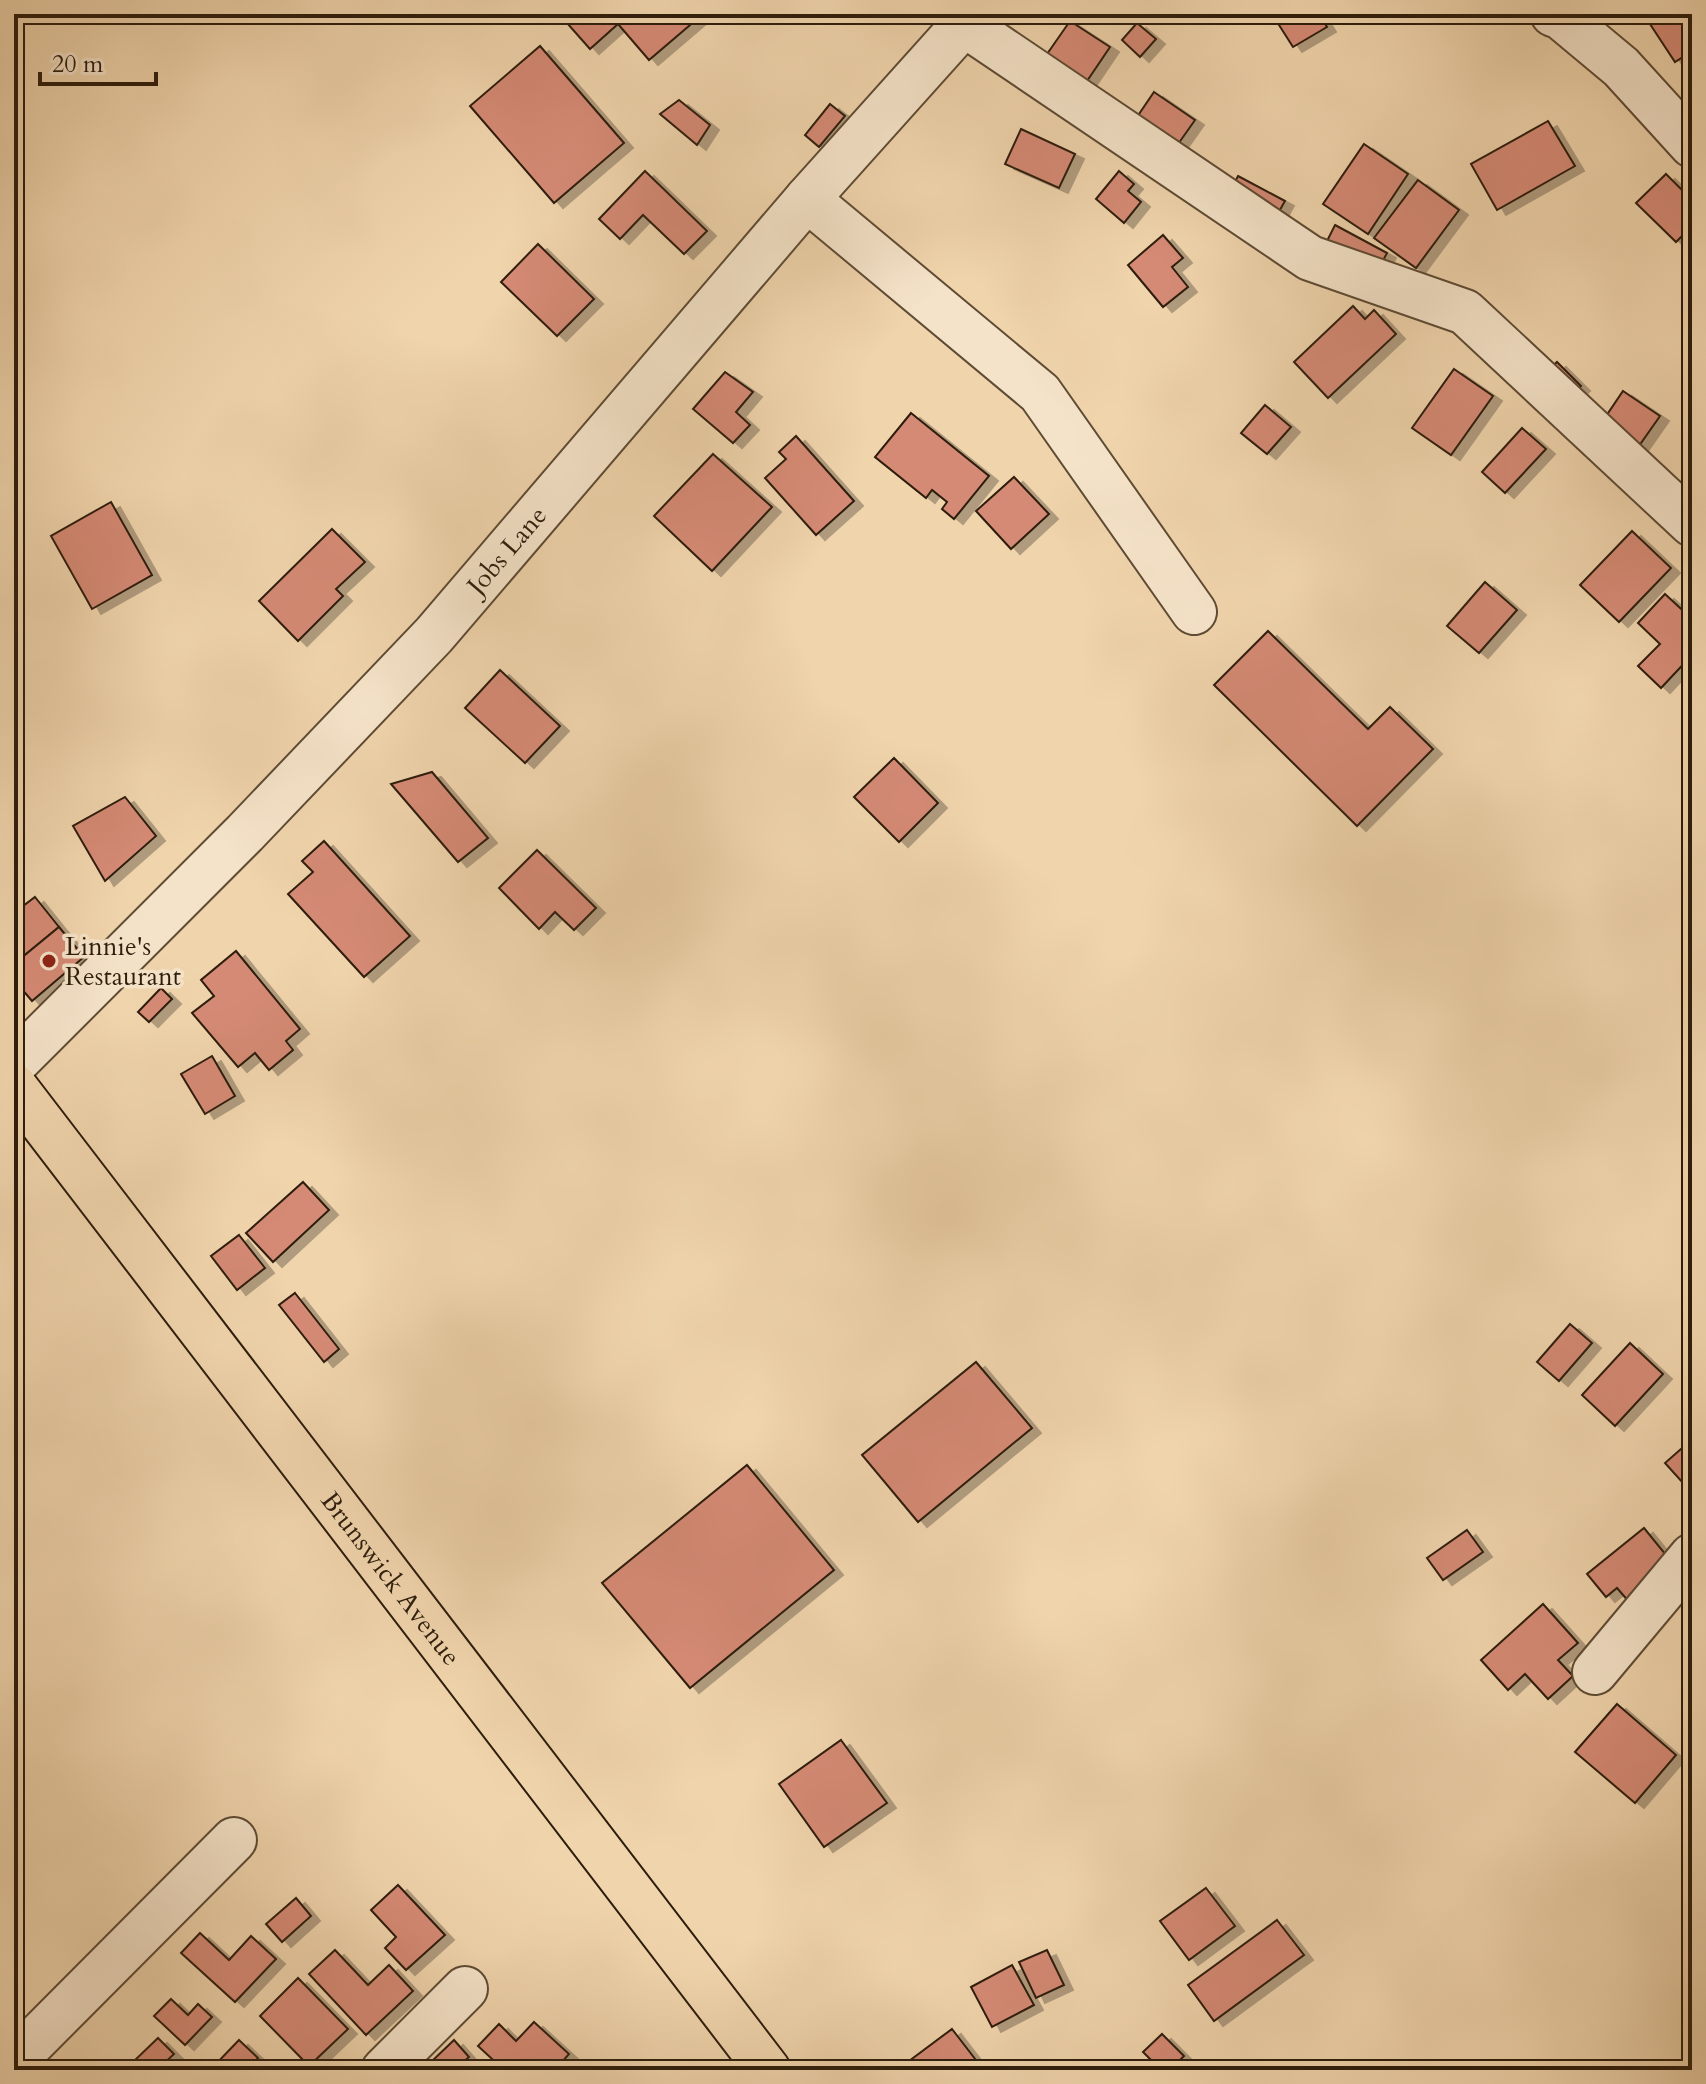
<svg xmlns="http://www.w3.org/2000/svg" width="1706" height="2084" font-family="Cardo,serif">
<defs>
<filter id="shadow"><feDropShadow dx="9" dy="5" stdDeviation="0" flood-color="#0004"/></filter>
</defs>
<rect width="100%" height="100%" fill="#f0d4ac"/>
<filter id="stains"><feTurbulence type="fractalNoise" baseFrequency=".0025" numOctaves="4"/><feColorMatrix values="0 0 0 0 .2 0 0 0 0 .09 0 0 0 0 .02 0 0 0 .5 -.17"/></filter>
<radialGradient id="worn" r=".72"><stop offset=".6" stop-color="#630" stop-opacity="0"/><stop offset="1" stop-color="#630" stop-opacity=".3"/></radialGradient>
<!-- building -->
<g fill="#d58a75" stroke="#2d1d0c" stroke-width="2" filter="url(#shadow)">
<path d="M559,14H703L649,60L618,24L590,49Z"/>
<path d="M1272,14H1319L1327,27L1293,47Z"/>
<path d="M1666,14H1692V51L1675,62L1650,24Z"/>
<path d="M1070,21L1110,47L1085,84L1045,57Z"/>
<path d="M1137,23L1156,39L1140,57L1122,40Z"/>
<path d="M540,46L624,143L554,203L470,106Z"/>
<path d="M1154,92L1195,120L1176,147L1135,120Z"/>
<path d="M679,100L710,125L697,145L660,114Z"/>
<path d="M830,104L845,116L819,147L805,135Z"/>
<path d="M1548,121L1575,166L1497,210L1471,164Z"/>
<path d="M1021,129L1075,154L1059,188L1005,164Z"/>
<path d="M1364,144L1408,174L1368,234L1323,204Z"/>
<path d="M645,171L707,231L684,254L643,215L620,239L599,219Z"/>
<path d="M1119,171L1134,184L1128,191L1141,202L1124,223L1096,199Z"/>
<path d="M1666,174L1692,200V226L1676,242L1636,203Z"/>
<path d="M1238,176L1285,201L1272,224L1226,199Z"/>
<path d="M1418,180L1459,210L1416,268L1374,238Z"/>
<path d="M1335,225L1387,253L1374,278L1322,251Z"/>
<path d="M1163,235L1183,258L1172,267L1188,287L1163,307L1128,265Z"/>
<path d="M538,244L594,299L557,336L501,282Z"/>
<path d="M1353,306L1365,319L1374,310L1396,334L1328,398L1294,362Z"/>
<path d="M1557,362L1581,386L1568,398L1544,374Z"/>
<path d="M1454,369L1493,396L1451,455L1412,428Z"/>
<path d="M725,372L753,392L736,412L750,425L733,443L693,409Z"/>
<path d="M1623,391L1660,416L1634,453L1598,428Z"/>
<path d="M1265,405L1291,427L1267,454L1241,433Z"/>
<path d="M911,413L989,476L954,519L942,509L947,502L932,490L926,498L875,457Z"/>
<path d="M1522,428L1546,449L1505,493L1482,472Z"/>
<path d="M796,436L854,501L816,535L765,478L786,459L779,452Z"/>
<path d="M713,454L772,507L712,571L654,516Z"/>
<path d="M1014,477L1049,514L1011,549L976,511Z"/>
<path d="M111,502L152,575L92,609L51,536Z"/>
<path d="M332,529L365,562L336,589L343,596L298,641L259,601Z"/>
<path d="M1632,531L1671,568L1619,622L1580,585Z"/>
<path d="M1485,582L1517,610L1479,653L1447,626Z"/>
<path d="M1665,594L1692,619V655L1661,688L1638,666L1660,644L1638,623Z"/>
<path d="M1268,631L1368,729L1390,707L1433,749L1357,826L1214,685Z"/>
<path d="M500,670L560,726L525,763L465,708Z"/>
<path d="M894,758L938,803L899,842L854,797Z"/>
<path d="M432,772L488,838L458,862L391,784Z"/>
<path d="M125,797L156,836L105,881L73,826Z"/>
<path d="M324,841L410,936L364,977L288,894L313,872L302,861Z"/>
<path d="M537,850L596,908L574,930L555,912L539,929L499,888Z"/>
<path d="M35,897L59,927L14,964V913Z"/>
<path d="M59,927L84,957L32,1001L14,980V964Z"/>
<path d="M236,951L300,1029L286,1041L293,1050L269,1070L255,1053L238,1067L192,1013L214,996L201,980Z"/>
<path d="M161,988L172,999L149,1022L138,1012Z"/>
<path d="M212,1056L235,1096L205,1114L181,1074Z"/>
<path d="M303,1182L329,1210L273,1262L246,1233Z"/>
<path d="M239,1235L265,1268L237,1290L211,1256Z"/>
<path d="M295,1293L339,1349L324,1362L279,1305Z"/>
<path d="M1570,1324L1592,1343L1559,1381L1537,1362Z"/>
<path d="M1630,1343L1663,1374L1615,1426L1582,1395Z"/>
<path d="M976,1362L1032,1428L918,1522L862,1455Z"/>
<path d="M1689,1442L1692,1446V1493L1665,1463Z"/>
<path d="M747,1465L834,1570L690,1688L602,1583Z"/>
<path d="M1644,1528L1675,1566L1630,1603L1617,1588L1606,1597L1587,1574Z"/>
<path d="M1467,1530L1483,1552L1443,1580L1427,1558Z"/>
<path d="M1543,1604L1578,1643L1558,1660L1573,1676L1548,1699L1525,1674L1508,1690L1481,1660Z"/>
<path d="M1617,1704L1676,1755L1635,1803L1575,1752Z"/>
<path d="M841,1740L887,1803L824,1847L779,1784Z"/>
<path d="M398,1885L445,1935L406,1970L385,1948L396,1937L371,1910Z"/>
<path d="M1206,1888L1235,1926L1189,1960L1160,1921Z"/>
<path d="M296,1898L311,1916L282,1942L266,1924Z"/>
<path d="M1277,1920L1304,1955L1214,2021L1188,1985Z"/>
<path d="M200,1933L229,1960L251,1936L276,1959L235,2002L181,1953Z"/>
<path d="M335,1950L368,1985L389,1965L413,1991L366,2035L309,1974Z"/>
<path d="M1047,1950L1064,1985L1036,1998L1019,1962Z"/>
<path d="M1012,1965L1034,2005L992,2027L971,1987Z"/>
<path d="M298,1978L348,2029L309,2066L260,2016Z"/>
<path d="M171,1999L188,2015L198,2004L212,2017L185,2045L154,2016Z"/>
<path d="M534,2022L569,2054L555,2070H504L478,2046L499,2024L516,2041Z"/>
<path d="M952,2029L979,2064L971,2070H897Z"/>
<path d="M1162,2034L1184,2056L1170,2070H1161L1143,2052Z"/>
<path d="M158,2038L174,2054L157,2070H142L134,2061Z"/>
<path d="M239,2040L258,2058L247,2070H216L213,2067Z"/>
<path d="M454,2040L469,2057L454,2070H438L431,2062Z"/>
</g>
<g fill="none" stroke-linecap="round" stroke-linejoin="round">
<!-- minor casing -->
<g stroke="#5e4b34" stroke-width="48">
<g id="minor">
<path d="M1553,14L1561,17L1621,67L1692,145"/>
<path d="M964,24L1310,258L1465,312L1692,524"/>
<path d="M807,199L1040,393L1194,612"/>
<path id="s1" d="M14,1064L245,833L434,635L807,199L973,14"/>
<path d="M1595,1672L1692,1556"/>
<path d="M14,2061L234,1840"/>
<path d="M384,2070L465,1989"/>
</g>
</g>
<!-- major casing -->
<g stroke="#2d1d0c" stroke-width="48">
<g id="major">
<path id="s2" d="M14,1086L768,2070"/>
</g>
</g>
<!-- minor -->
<use href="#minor" stroke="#f5e3c9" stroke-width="44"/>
<!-- major -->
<use href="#major" stroke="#f0d4ac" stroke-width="44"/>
</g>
<!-- markers -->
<circle fill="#8f2418" stroke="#f5e3c9" stroke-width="3" cx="49" cy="961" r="8"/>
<g text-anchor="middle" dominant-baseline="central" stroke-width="7" stroke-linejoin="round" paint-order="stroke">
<!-- street labels -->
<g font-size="26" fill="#2d1d0c" stroke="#f5e3c9">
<text stroke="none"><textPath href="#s1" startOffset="712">Jobs Lane</textPath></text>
<text stroke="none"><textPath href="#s2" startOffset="620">Brunswick Avenue</textPath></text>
</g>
<!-- poi labels -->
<g font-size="26" fill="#2d1d0c" stroke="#f5e3c9" text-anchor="start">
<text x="65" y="946">Linnie's<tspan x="65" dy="30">Restaurant</tspan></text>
</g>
</g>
<!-- margin -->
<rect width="1706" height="2084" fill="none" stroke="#f0d4ac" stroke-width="48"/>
<rect x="16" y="16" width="1674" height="2052" fill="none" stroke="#2d1d0c" stroke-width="4"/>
<rect x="24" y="24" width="1658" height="2036" fill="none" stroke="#2d1d0c" stroke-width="2"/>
<!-- scale -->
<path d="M40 72v12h116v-12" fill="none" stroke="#2d1d0c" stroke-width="4"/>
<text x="52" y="72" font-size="24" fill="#2d1d0c" stroke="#f5e3c9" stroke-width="6" paint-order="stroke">20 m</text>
<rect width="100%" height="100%" filter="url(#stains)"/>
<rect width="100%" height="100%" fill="url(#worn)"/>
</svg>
